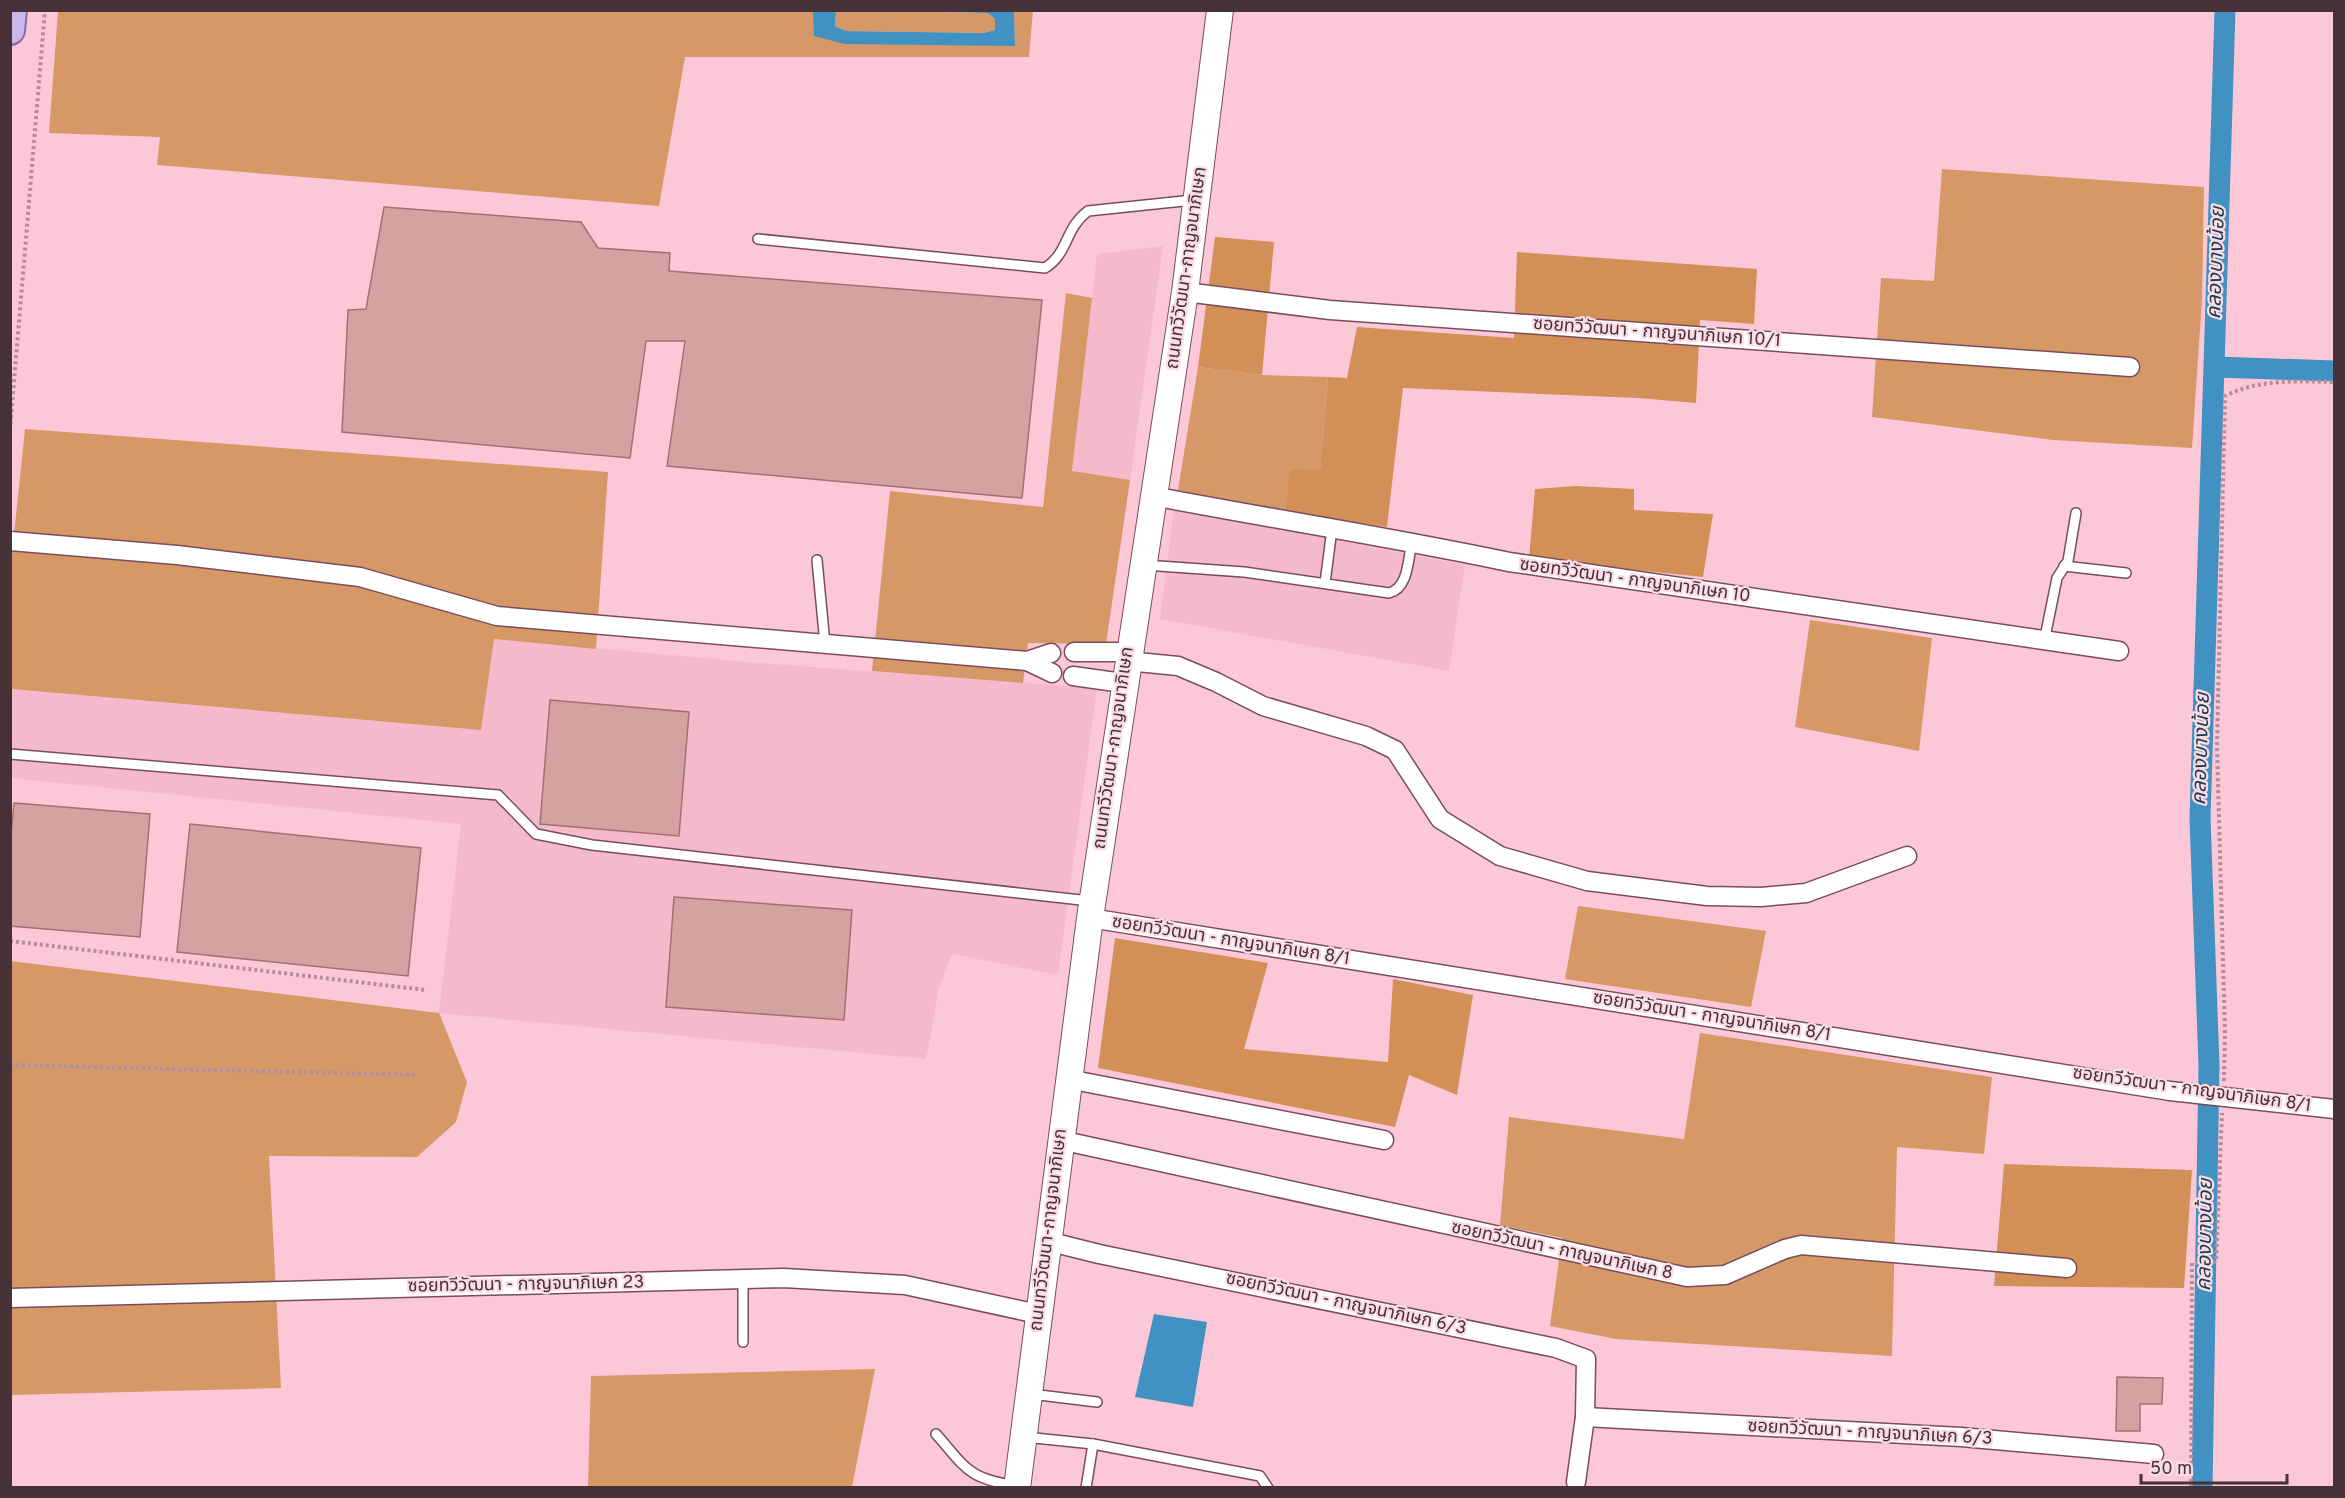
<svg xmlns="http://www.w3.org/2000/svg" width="2345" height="1498" font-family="Overpass,'Noto Sans Thai',sans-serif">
<rect width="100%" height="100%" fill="#fcc8d7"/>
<!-- built -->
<g fill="#f4b9cb">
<path d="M1163,246L1130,480L1072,472L1097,254Z"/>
<path d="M1174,509L1465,565L1449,671L1160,619Z"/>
<path d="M494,639L759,663L1097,688L1058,975L952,954L939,988L926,1059L439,1013L461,824L11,778L10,689L480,730Z"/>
</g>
<!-- green -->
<g fill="#d69866">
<path d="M813,10L815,36L1015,46L1014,11H1033L1029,57H685L659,206L157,165L160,137L49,133L58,11Z"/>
<path d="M844,10L988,13L995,19V30L984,33L846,31L835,26L836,12Z"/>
<path d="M1942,169L2204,187L2202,300L2192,448L2053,440L1872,417L1881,278L1934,281Z"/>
<path d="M1066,293L1092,298L1072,471L1130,480L1106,644L1028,643L1023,683L872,671L890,491L1043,507Z"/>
<path d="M1198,367L1262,375L1328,377L1320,470L1286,512L1178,490Z"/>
<path d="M25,429L608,472L596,649L494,639L481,730L11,689V564Z"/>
<path d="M1810,620L1932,638L1919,751L1795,727Z"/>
<path d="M1578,906L1766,931L1751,1007L1565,979Z"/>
<path d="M10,961L439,1013L467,1082L456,1122L417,1157L269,1156L281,1388L11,1395Z"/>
<path d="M1700,1033L1992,1077L1984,1154L1897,1147L1892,1356L1616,1339L1550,1326L1562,1238L1500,1225L1509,1117L1684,1139Z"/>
<path d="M875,1369L852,1487H588L591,1376Z"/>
</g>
<!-- forest -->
<g fill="#d28f58">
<path d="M1215,237L1274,242L1262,375L1198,367Z"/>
<path d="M1517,252L1757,269L1754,324L1700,320L1696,403L1638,398L1403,388L1387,527L1286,512L1290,469L1320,470L1328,377L1347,378L1357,327L1514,338Z"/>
<path d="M1576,486L1634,489V510L1713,514L1703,577L1529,559L1535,489Z"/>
<path d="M1115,938L1268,963L1244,1049L1388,1062L1393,979L1473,995L1457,1095L1409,1075L1395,1127L1098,1068Z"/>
<path d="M2004,1164L2192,1170L2184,1288L1994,1286Z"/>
</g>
<!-- water -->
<g fill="#4191c3">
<path d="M813,11H844L836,12L835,26L846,31L984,33L995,30V19L988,13L909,11H1014L1015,46L845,44L814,36Z"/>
<path d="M1154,1314L1207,1322L1193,1407L1135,1397Z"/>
</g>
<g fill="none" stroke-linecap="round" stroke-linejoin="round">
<!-- canal -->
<g stroke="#4191c3" stroke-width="21">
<path d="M2216,367L2334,371"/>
<path d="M2202,1488L2209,1065L2200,818L2225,10"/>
</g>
</g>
<!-- building -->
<g fill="#d5a1a1" stroke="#a27171" stroke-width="1.5">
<path d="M384,207L581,222L598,248L670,253L669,271L1042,300L1022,498L667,466L685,341H646L630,458L342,432L348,310L366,309Z"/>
<path d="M550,700L689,712L679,836L540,824Z"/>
<path d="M14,803L150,814L140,937L10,926V845Z"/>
<path d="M190,824L421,848L408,976L177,952Z"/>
<path d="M674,897L852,910L844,1020L666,1007Z"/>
<path d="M2117,1377L2163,1378L2162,1404H2140V1431H2116Z"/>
</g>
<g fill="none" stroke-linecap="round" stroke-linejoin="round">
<!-- lane casing -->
<g stroke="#794d5b" stroke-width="12">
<g id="lane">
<path d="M758,239L1045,268C1069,253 1064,229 1088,211L1193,200"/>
<path d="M817,560L825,644"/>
<path d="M1145,565L1244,572L1389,593C1409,588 1408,558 1412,541"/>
<path d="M2064,566L2126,573"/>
<path d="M1325,583L1332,529"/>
<path d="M2044,642L2057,578L2068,561L2076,513"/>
<path d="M10,754L498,795L536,834L592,845L1090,901"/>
<path d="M743,1342V1280"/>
<path d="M1031,1394L1097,1402"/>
<path d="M936,1434C967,1469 967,1478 1016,1486"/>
<path d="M1025,1437L1093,1444L1260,1476L1268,1488"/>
<path d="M1086,1488L1093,1444"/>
</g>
</g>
<!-- street casing -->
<g stroke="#794d5b" stroke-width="21">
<g id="street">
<path d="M1185,292L1330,310L2130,367"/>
<path d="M1153,496C1272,519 1391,537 1509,562L2119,651"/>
<path d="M10,541L177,555L360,577L497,616L1027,661L1052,673"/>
<path d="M1074,652H1128"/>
<path d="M1027,661L1051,653"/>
<path d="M1127,661L1178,666L1216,682L1263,706L1366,736L1395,750L1440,819L1500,856L1587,881L1707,896L1761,897L1806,893L1907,856"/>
<path d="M1073,676L1123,683"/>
<path d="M1090,918L2170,1091L2334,1109"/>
<path d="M1068,1079L1384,1140"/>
<path d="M1060,1140L1687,1277L1725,1275L1785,1249L1801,1245L2067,1268"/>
<path d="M1047,1241L1099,1254L1556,1348L1586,1359L1585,1417L1576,1482"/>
<path d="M10,1298L784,1278L905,1285L1038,1314"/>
<path d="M1585,1417L1961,1437L2154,1454"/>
</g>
</g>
<!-- secondary casing -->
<g stroke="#794d5b" stroke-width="28">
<path id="secondary" d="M1017,1488L1090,918L1185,292L1220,10"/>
</g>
<!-- primary casing -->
<g stroke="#856aa5" stroke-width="32">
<path id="primary" d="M10,30L12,10"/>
</g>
<!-- path -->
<g stroke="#b58d99" stroke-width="4" stroke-dasharray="3 3" stroke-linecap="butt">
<path d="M10,430L45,10"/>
<path d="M10,941L426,990"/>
<path d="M10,1065L416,1075"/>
<path d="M2224,1081L2225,1032L2217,747L2225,396C2258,379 2298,381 2334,382"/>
<path d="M2191,1488L2192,1263L2216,1262L2222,1113"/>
</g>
<!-- lane -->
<use href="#lane" stroke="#fff" stroke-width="9"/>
<!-- street -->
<use href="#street" stroke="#fff" stroke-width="18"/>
<!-- secondary -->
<use href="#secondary" stroke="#fff" stroke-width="26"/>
<!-- primary -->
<use href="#primary" stroke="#cab8ec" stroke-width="28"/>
</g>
<g text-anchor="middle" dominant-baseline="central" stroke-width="4.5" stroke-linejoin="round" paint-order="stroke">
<!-- street labels -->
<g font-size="18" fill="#453137" stroke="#fbdce4">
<text transform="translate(1187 268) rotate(-82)">ถนนทวีวัฒนา-กาญจนาภิเษก</text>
<text transform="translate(1657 333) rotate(4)">ซอยทวีวัฒนา - กาญจนาภิเษก 10/1</text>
<text transform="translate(1635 581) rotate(8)">ซอยทวีวัฒนา - กาญจนาภิเษก 10</text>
<text transform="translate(1114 748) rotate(-82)">ถนนทวีวัฒนา-กาญจนาภิเษก</text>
<text transform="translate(1231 941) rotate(9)">ซอยทวีวัฒนา - กาญจนาภิเษก 8/1</text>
<text transform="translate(1712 1017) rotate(9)">ซอยทวีวัฒนา - กาญจนาภิเษก 8/1</text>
<text transform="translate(2192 1090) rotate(8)">ซอยทวีวัฒนา - กาญจนาภิเษก 8/1</text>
<text transform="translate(1049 1230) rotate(-83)">ถนนทวีวัฒนา-กาญจนาภิเษก</text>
<text transform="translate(1562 1251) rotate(12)">ซอยทวีวัฒนา - กาญจนาภิเษก 8</text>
<text transform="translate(526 1285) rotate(-1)">ซอยทวีวัฒนา - กาญจนาภิเษก 23</text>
<text transform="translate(1346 1304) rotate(12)">ซอยทวีวัฒนา - กาญจนาภิเษก 6/3</text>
<text transform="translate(1870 1433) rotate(3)">ซอยทวีวัฒนา - กาญจนาภิเษก 6/3</text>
</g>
<!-- water labels -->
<g font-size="20" font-style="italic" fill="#183b50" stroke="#fbdce4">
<text transform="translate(2217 263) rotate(-88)">คลองบางน้อย</text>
<text transform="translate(2202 749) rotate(-88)">คลองบางน้อย</text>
<text transform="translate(2206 1235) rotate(-89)">คลองบางน้อย</text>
</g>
</g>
<!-- border -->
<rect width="2345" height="1498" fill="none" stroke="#453137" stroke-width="24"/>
<!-- scale -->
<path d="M2141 1474v9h146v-9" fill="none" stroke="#453137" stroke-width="3"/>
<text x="2150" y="1474" font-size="18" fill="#453137" stroke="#fbdce4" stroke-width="4.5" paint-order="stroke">50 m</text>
</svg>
